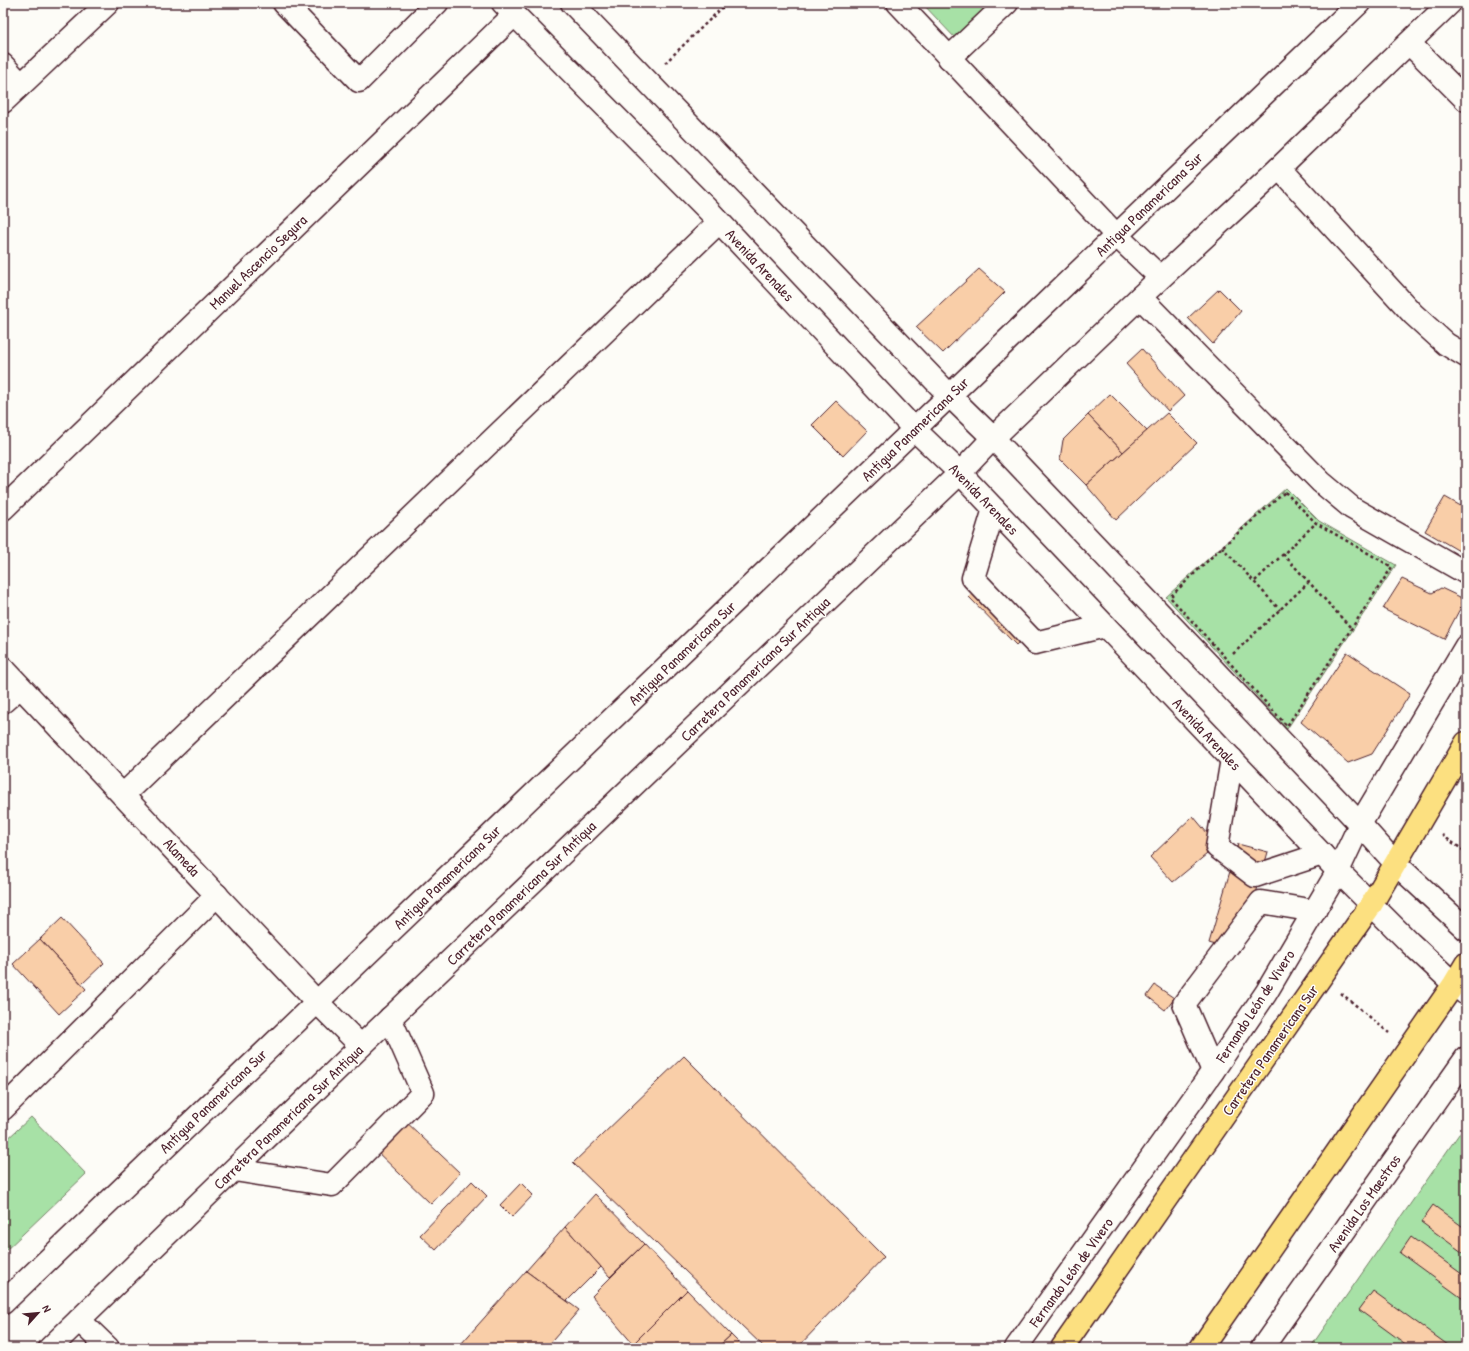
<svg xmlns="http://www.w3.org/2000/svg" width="1469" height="1351" font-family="'Patrick Hand',sans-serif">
<rect width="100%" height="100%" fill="#fdfcf7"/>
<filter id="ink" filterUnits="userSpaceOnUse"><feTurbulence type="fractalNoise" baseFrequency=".025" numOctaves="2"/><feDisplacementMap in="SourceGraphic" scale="8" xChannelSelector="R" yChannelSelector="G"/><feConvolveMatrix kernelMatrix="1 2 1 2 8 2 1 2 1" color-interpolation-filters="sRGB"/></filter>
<g filter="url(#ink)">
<!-- green -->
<g fill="#a7e1a6" stroke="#788068">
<path d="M922,3H994L956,39Z"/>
<path d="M1286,488L1319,521L1396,565L1287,729L1166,597Z"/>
<path d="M31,1117L86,1174L3,1253V1143Z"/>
<path d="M1466,1124V1348H1310Z"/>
</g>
<!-- building -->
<g fill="#f9cea8" stroke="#4a1f2b">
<path d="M979,269L1005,292L943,353L916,327Z"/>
<path d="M1219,289L1241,311L1213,344L1188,318Z"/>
<path d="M1142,349L1184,396L1168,411L1126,364Z"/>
<path d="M1110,394L1147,431L1123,452L1088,415Z"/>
<path d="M836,401L867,431L843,456L812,425Z"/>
<path d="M1167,413L1197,443L1116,520L1086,485Z"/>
<path d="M1088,415L1123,452L1086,485L1060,459L1063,440Z"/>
<path d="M1445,497L1466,509V555L1425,531Z"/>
<path d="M987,578L1035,627L1016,645L969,597Z"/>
<path d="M1402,579L1432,593L1441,588L1460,597L1462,605L1444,639L1383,609Z"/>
<path d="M1347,652L1410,694L1372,754L1348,763L1301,722Z"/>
<path d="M1193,816L1213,840L1205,848L1207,854L1173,882L1150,857Z"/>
<path d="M1238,844L1268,852L1239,952L1209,943Z"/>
<path d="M62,918L104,963L82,984L40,939Z"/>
<path d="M40,939L86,989L59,1014L13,964Z"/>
<path d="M1155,985L1174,998L1165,1010L1147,996Z"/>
<path d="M684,1056L884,1257L797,1348H765L573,1163Z"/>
<path d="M401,1117L460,1173L431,1204L372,1147Z"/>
<path d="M472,1181L487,1196L436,1250L420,1235Z"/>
<path d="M521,1183L533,1195L512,1217L500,1205Z"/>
<path d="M595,1194L644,1244L610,1277L565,1227Z"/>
<path d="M1433,1205L1466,1229V1255L1421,1222Z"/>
<path d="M565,1227L601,1267L567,1301L526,1271Z"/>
<path d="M1411,1237L1466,1277V1301L1400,1253Z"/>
<path d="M644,1244L687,1290L633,1344L592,1296Z"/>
<path d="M526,1271L579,1310L546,1348H465L461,1344Z"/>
<path d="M687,1290L731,1335L717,1348H637L633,1344Z"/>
<path d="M1373,1291L1452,1348H1411L1359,1310Z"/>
<path d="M731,1335L744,1348H717Z"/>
</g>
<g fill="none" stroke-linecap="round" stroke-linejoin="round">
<!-- minor casing -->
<g stroke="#4a1f2b" stroke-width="25">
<g id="minor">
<path d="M284,3L359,81L437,3"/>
<path d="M503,3L713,215L915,430L960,473L1338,871L1410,943L1454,984L1466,994"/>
<path d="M572,3L950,396L993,438L1360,824L1396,864L1466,929"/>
<path d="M898,3L1116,235L1160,277"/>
<path d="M1409,43L1466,100"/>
<path d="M949,58L1007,3"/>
<path d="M3,65L21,84"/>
<path d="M3,102L108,3"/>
<path d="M1279,168L1413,314L1446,344L1466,356"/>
<path d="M1140,297L1321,482L1352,508L1466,573"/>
<path d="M3,509L514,15"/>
<path d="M994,509L973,578L1035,643L1105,626"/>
<path d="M3,668L317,1002L361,1046"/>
<path d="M3,702L20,687"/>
<path d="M1232,759L1217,847L1255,876L1322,854"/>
<path d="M123,795L719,222"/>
<path d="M1213,1071L1184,1004L1261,902L1315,911"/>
<path d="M3,1109L217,895"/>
<path d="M234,1170L332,1185L423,1093L390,1018"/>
<path d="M3,1303L1359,3"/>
<path d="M79,1320L108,1348"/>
<path d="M50,1348L361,1046L960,473L993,438L1140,297L1279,168L1450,3"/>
<path d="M1016,1348L1213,1071L1266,993L1338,871L1360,824L1466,646"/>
<path d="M1262,1348L1466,1058"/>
</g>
</g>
<!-- highway casing -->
<g stroke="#4a1f2b" stroke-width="25">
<g id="highway">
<path d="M1062,1348L1371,905L1466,743"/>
<path d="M1201,1348L1454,984L1466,964"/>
</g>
</g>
<!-- path -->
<g stroke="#4a1f2b" stroke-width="2.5" stroke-dasharray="3 3" stroke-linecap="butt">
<path d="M665,63L727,3"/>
<path d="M1285,492L1316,523L1392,567L1287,726L1170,597L1222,547Z"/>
<path d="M1222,547L1280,610"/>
<path d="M1283,554L1351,628"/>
<path d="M1255,581L1316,523"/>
<path d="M1233,654L1308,583"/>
<path d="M1442,835L1466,852"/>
<path d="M1341,993L1389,1033"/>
</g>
<!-- minor -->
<use href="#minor" stroke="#fdfcf7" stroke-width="22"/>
<!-- highway -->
<use href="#highway" stroke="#fce080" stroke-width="22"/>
</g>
</g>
<g text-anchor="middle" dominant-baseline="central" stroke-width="3" stroke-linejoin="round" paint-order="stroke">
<!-- street labels -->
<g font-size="15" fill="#4a1f2b" stroke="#fdfcf7">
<text transform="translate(1149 204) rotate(-44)">Antigua Panamericana Sur</text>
<text transform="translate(258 262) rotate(-44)">Manuel Ascencio Segura</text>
<text transform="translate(760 265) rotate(47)">Avenida Arenales</text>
<text transform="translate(915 429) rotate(-44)">Antigua Panamericana Sur</text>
<text transform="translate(984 499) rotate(46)">Avenida Arenales</text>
<text transform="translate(682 653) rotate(-44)">Antigua Panamericana Sur</text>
<text transform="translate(755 669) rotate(-44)">Carretera Panamericana Sur Antiqua</text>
<text transform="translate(1207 734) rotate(47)">Avenida Arenales</text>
<text transform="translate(182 857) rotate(47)">Alameda</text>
<text transform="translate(447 877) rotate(-44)">Antigua Panamericana Sur</text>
<text transform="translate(521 893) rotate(-44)">Carretera Panamericana Sur Antiqua</text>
<text transform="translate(1255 1006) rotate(-57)">Fernando León de Vivero</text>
<text transform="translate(1270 1050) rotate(-55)">Carretera Panamericana Sur</text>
<text transform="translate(213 1101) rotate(-44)">Antigua Panamericana Sur</text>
<text transform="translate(288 1117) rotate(-44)">Carretera Panamericana Sur Antiqua</text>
<text transform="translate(1364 1203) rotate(-55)">Avenida Los Maestros</text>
<text transform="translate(1071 1272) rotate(-54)">Fernando León de Vivero</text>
</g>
</g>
<!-- margin -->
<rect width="1469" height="1351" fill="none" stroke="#fdfcf7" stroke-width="16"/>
<rect x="8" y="8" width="1453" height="1335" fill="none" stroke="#4a1f2b" stroke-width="1.5" filter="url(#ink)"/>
<!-- north arrow -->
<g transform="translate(38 1313) rotate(63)" stroke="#fdfcf7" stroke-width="3" paint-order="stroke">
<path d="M0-3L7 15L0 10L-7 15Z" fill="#4a1f2b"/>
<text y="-6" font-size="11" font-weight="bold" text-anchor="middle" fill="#4a1f2b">N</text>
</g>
</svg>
